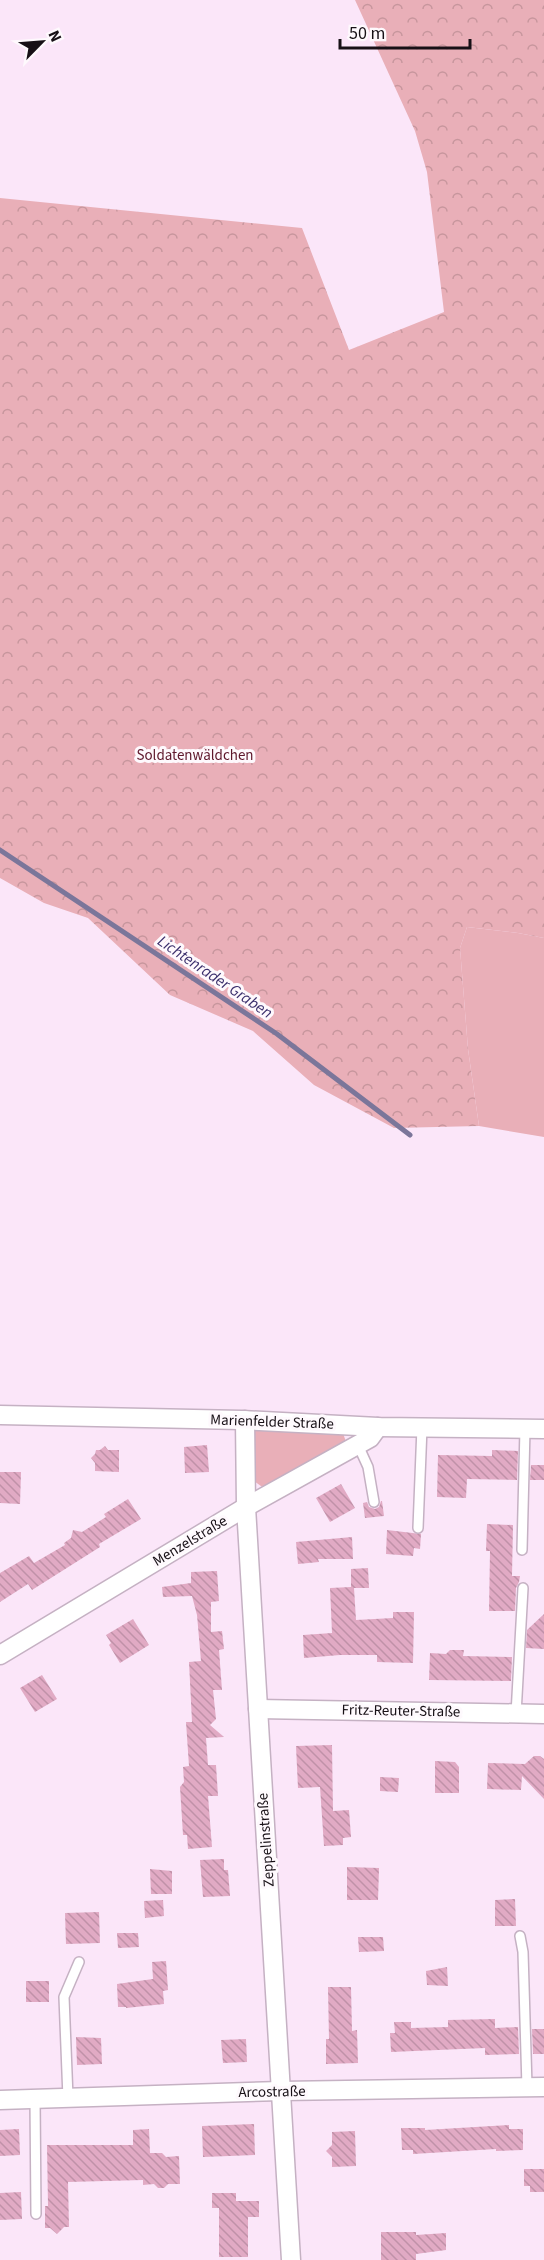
<svg xmlns="http://www.w3.org/2000/svg" width="544" height="2260" font-family="'Source Sans 3',sans-serif">
<defs>
<pattern id="forest-crowns" width="20" height="18" patternUnits="userSpaceOnUse" patternTransform="scale(1.5)"><rect width="20" height="18" fill="#e9afb8"/><path d="M2 6a3 3 0 1 1 6 0M12 15a3 3 0 1 1 6 0" fill="none" stroke="#c7969d"/></pattern>
<pattern id="building-back-hatch" width="6" height="6" patternUnits="userSpaceOnUse" patternTransform="scale(1.5)"><rect width="6" height="6" fill="#e1aac4"/><path d="M-1 5l2 2M0 0l6 6M5-1l2 2" fill="none" stroke="#c091a8"/></pattern>
</defs>
<rect width="100%" height="100%" fill="#fbe6f9"/>
<!-- green -->
<g fill="#e9afb8">
<path d="M467,927L518,933L544,938V1137L479,1126L468,1049L460,948Z"/>
<path d="M253,1427L342,1430L347,1445L265,1489L254,1481Z"/>
</g>
<!-- forest -->
<path fill="url(#forest-crowns)" d="M355,0H544V938L518,933L467,927L460,948L468,1049L479,1126L394,1128L314,1085L253,1031L170,995L88,918L44,903L0,878V198L302,228L349,350L444,312L427,172L415,131Z"/>
<g fill="none" stroke-linecap="round" stroke-linejoin="round">
<!-- stream -->
<path stroke="#7b769a" stroke-width="5" d="M0,850L277,1034L410,1135"/>
</g>
<!-- building -->
<g fill="url(#building-back-hatch)">
<path d="M207,1445L209,1472L185,1473L184,1447Z"/>
<path d="M105,1446L108,1450H119V1472L95,1471V1463L91,1458L95,1454L96,1450H100Z"/>
<path d="M492,1450L518,1451L517,1480L467,1479L466,1498L437,1497L438,1455L492,1456Z"/>
<path d="M531,1465H544V1480H530Z"/>
<path d="M0,1472H21L20,1504L0,1503Z"/>
<path d="M341,1484L355,1508L330,1522L316,1498Z"/>
<path d="M128,1499L141,1519L99,1544L100,1547L32,1590L28,1584L0,1602V1573L29,1556L34,1563L65,1545L64,1543L71,1538L73,1530L82,1532L106,1517L104,1514Z"/>
<path d="M381,1501H382L384,1516L365,1518L363,1503L367,1502L369,1507L375,1509L379,1507Z"/>
<path d="M487,1524L513,1525L512,1576H520L519,1582L516,1588L515,1611H489L490,1551H486Z"/>
<path d="M387,1530L421,1534L420,1549L414,1548L413,1556L386,1554Z"/>
<path d="M352,1537L353,1559H318L319,1562L298,1564L296,1542Z"/>
<path d="M368,1568L369,1588H354L356,1620L393,1618V1612H414L413,1663L377,1662V1655H340L304,1658L303,1635L332,1633L330,1588L351,1587V1569Z"/>
<path d="M217,1571L219,1601L211,1602V1632L222,1631L224,1649L219,1650L222,1690H213L216,1719L210,1725L224,1737L206,1738L208,1765H216L218,1796H208L212,1847L188,1849L187,1835H183L180,1787L184,1782L183,1767L189,1766L186,1722H192L189,1662L201,1661L197,1615L192,1596L163,1597L162,1587L191,1583V1572Z"/>
<path d="M544,1614V1649L526,1648L527,1630Z"/>
<path d="M133,1619L149,1645L120,1663L109,1645L111,1643L106,1635Z"/>
<path d="M450,1650H464L463,1656L512,1657L511,1681L429,1680L430,1653L446,1654Z"/>
<path d="M42,1675L57,1699L35,1712L20,1688Z"/>
<path d="M332,1745L333,1811L349,1810L351,1837L343,1838V1845L324,1846L320,1787L298,1788L296,1746Z"/>
<path d="M534,1756H540L544,1759V1799L522,1776L521,1790L487,1789L488,1763L525,1764Z"/>
<path d="M435,1761L455,1762L459,1767V1793H435Z"/>
<path d="M380,1777L399,1778L398,1792L380,1791Z"/>
<path d="M224,1859V1870H228L230,1896L203,1897L200,1860Z"/>
<path d="M347,1867L379,1868L378,1900H347Z"/>
<path d="M150,1869L172,1871V1894H151Z"/>
<path d="M515,1899L516,1926H495V1900Z"/>
<path d="M163,1900L164,1916L145,1918L144,1901Z"/>
<path d="M99,1912L100,1943L66,1944L65,1913Z"/>
<path d="M117,1933H138L139,1947L118,1948Z"/>
<path d="M358,1937H383L384,1951L359,1952Z"/>
<path d="M166,1961L168,1990L163,1991L164,2004L126,2008V2007H118L117,1984L153,1979L152,1962Z"/>
<path d="M447,1967L448,1986L427,1985L426,1971Z"/>
<rect x="26" y="1981" width="23" height="21"/>
<path d="M328,1987H351L352,2031L357,2030L358,2063L326,2064V2039H329Z"/>
<path d="M495,2019V2028L518,2027L519,2054L485,2055V2048L391,2052L390,2033H395L394,2022H411V2028L448,2027V2020Z"/>
<path d="M532,2029H544V2054H533Z"/>
<path d="M76,2037L101,2038L102,2064L77,2065Z"/>
<path d="M246,2039L247,2062L223,2063L221,2040Z"/>
<path d="M254,2124L255,2155L203,2157L202,2126Z"/>
<path d="M509,2125V2129H523V2150L496,2151V2149L413,2154V2150H402L401,2128H425V2130Z"/>
<path d="M19,2129L20,2155L0,2156V2130Z"/>
<path d="M149,2129L150,2153H162L166,2157L179,2156L180,2184H168L164,2188H158L154,2184L143,2185V2180L68,2182L69,2227H64L57,2234L50,2228H45V2206H48L47,2145H133V2130Z"/>
<path d="M355,2131L356,2166L332,2167V2157L326,2151L332,2145V2132Z"/>
<path d="M524,2169H544V2192H530V2186H524Z"/>
<path d="M21,2192L22,2219L0,2220V2193Z"/>
<path d="M212,2193H236V2201H259V2217H248V2257H219V2208H212Z"/>
<path d="M381,2232H416V2235L446,2233V2250L416,2254V2260H381Z"/>
</g>
<g fill="none" stroke-linecap="round" stroke-linejoin="round">
<!-- service casing -->
<g stroke="#c5b1c3" stroke-width="12">
<g id="service">
<path d="M358,1445L368,1467L374,1502"/>
<path d="M418,1528L422,1427"/>
<path d="M522,1550L525,1429"/>
<path d="M516,1714L523,1588"/>
<path d="M520,1936L523,1952L527,2087"/>
<path d="M68,2098L64,1997L79,1962"/>
<path d="M35,2099L36,2214"/>
</g>
</g>
<!-- minor casing -->
<g stroke="#c5b1c3" stroke-width="21">
<g id="minor">
<path d="M0,1415L242,1420L378,1427L544,1429"/>
<path d="M245,1420L246,1507L291,2260"/>
<path d="M0,1655L246,1507L370,1438L378,1427"/>
<path d="M258,1709L544,1714"/>
<path d="M0,2100L281,2091L544,2087"/>
</g>
</g>
<!-- service -->
<use href="#service" stroke="#fff" stroke-width="9"/>
<!-- minor -->
<use href="#minor" stroke="#fff" stroke-width="18"/>
</g>
<g text-anchor="middle" dominant-baseline="central" stroke-width="6" stroke-linejoin="round" paint-order="stroke">
<!-- park labels -->
<g font-size="15" fill="#5e172b" stroke="#fef9fd">
<text x="195" y="755">Soldatenwäldchen</text>
</g>
<!-- street labels -->
<g font-size="15" fill="#171016" stroke="#fef9fd">
<text transform="translate(272 1422) rotate(2)">Marienfelder Straße</text>
<text transform="translate(190 1541) rotate(-31)">Menzelstraße</text>
<text transform="translate(401 1711) rotate(1)">Fritz-Reuter-Straße</text>
<text transform="translate(266 1840) rotate(-94)">Zeppelinstraße</text>
<text transform="translate(272 2092) rotate(-1)">Arcostraße</text>
</g>
<!-- water labels -->
<g font-size="16" font-style="italic" fill="#3b2f6c" stroke="#fef9fd">
<text transform="translate(215 977) rotate(34)">Lichtenrader Graben</text>
</g>
</g>
<!-- north arrow -->
<g transform="translate(42 42) rotate(65)" stroke="#fef9fd" stroke-width="4.5" paint-order="stroke">
<path d="M0-4.5L10 22L0 15L-10 22Z" fill="#171016"/>
<text y="-9" font-size="16" font-weight="bold" text-anchor="middle" fill="#171016">N</text>
</g>
<!-- scale -->
<path d="M340 39v9h130v-9" fill="none" stroke="#171016" stroke-width="3"/>
<text x="349" y="39" font-size="18" fill="#171016" stroke="#fef9fd" stroke-width="4.5" paint-order="stroke">50 m</text>
</svg>
